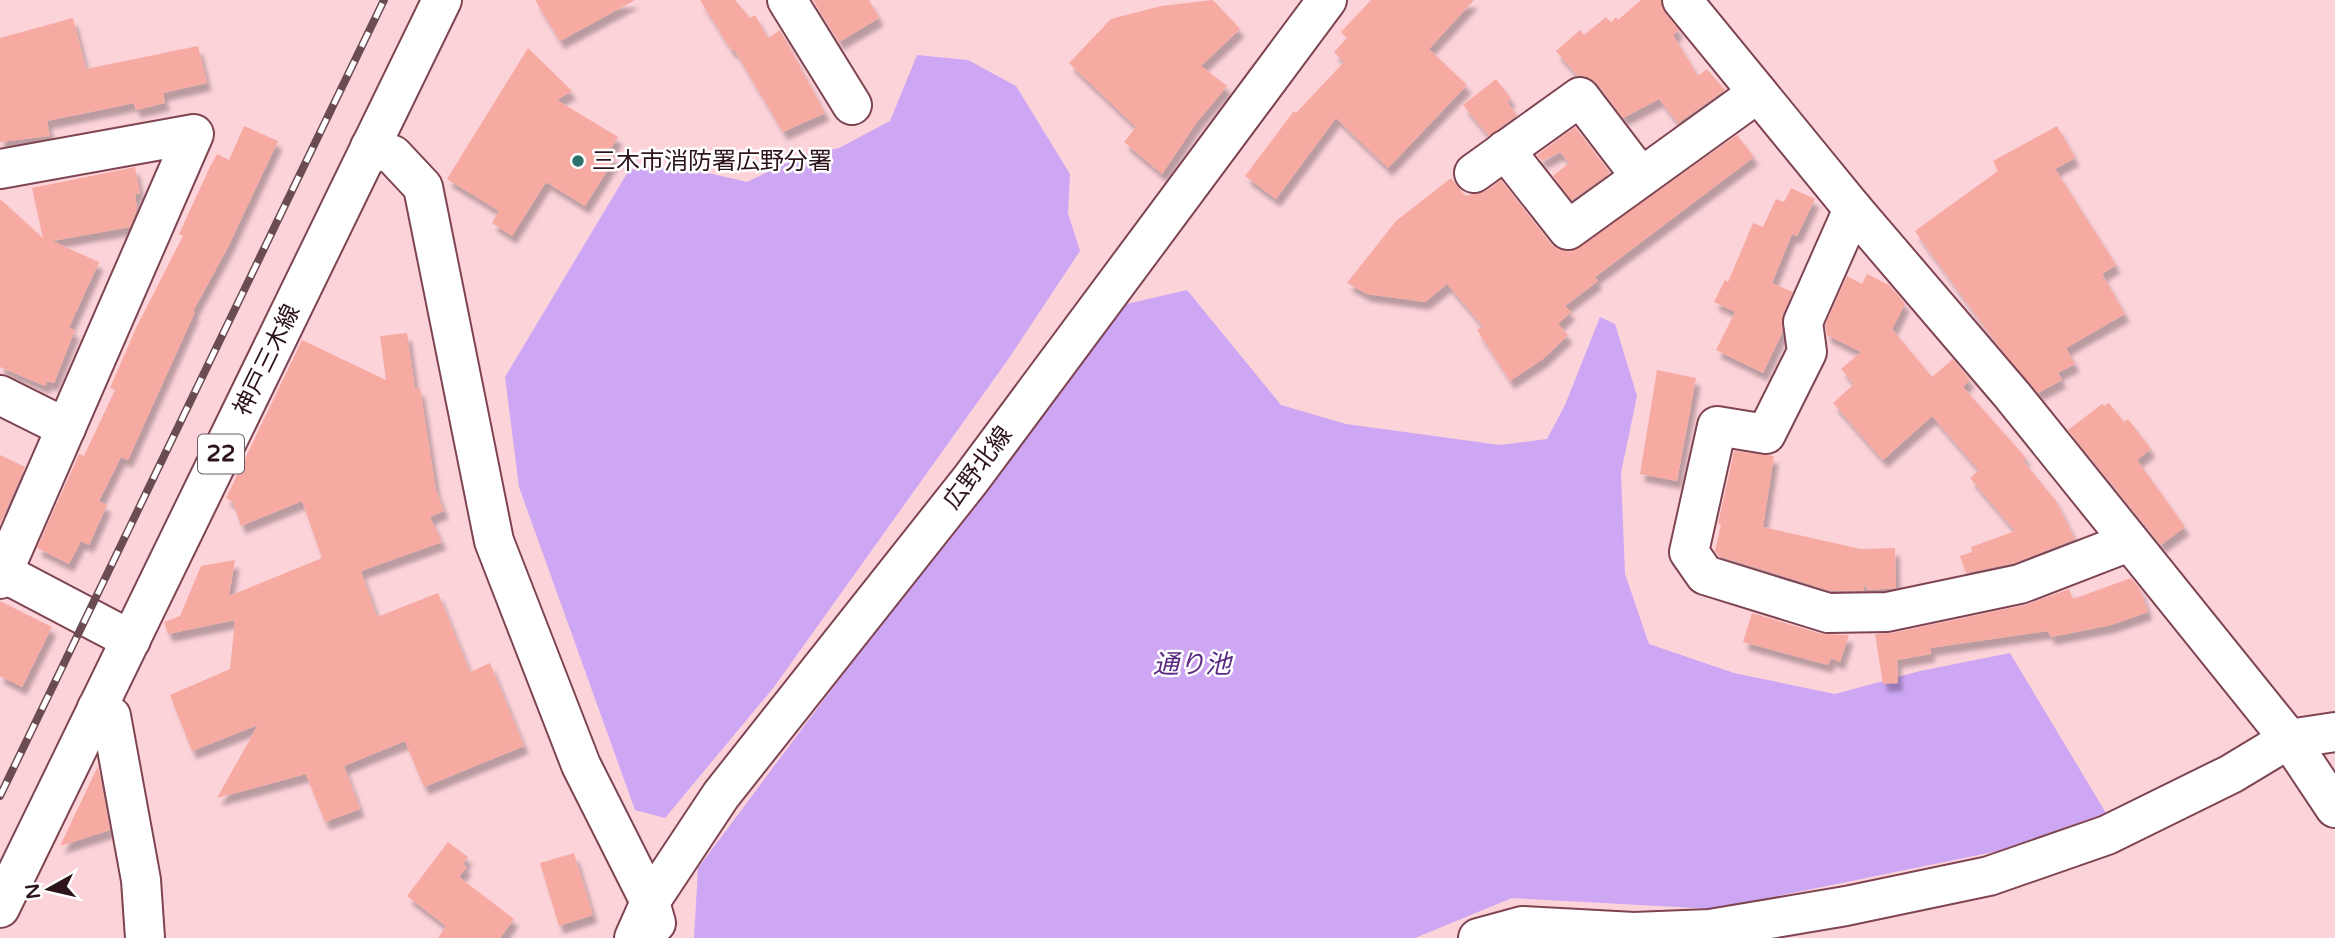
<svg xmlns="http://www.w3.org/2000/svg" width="2335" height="938" font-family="'Varela Round','Noto Sans JP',sans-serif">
<defs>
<filter id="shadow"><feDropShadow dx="4.5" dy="8" stdDeviation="2" flood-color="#0004"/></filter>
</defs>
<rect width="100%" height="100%" fill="#fdd3da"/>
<!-- water -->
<g fill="#cda7f4">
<path d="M917,55L968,60L1016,86L1070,174L1068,213L1080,251L1007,361L774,687L665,818L635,810L519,487L505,377L629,170C670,164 707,172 747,182L800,156L839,148L890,121Z"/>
<path d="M1187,290L1281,405L1346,424L1500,445L1547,439L1565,405L1600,317L1615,324L1637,396L1621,473L1625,574L1649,644L1734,673L1835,694L1920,671L2010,653L2106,813L1998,851L1714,909L1512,898L1415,938H694L698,868L1118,306Z"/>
</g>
<!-- building -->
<g fill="#f6aaa1" filter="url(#shadow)">
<path d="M535,0H635L560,41Z"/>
<path d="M700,0H735L750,18L755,15L768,38L780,30L825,113L783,132L734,49L732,51Z"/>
<path d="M813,0H869L879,18L839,42Z"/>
<path d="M1213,0L1240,29L1201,66L1227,86L1197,122L1162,174L1124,142L1136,127L1069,63L1111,19L1161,6Z"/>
<path d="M1371,0H1474L1429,49L1467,85L1388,168L1336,118L1276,199L1245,176L1294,111L1296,113L1344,62L1334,52L1347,38L1341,32Z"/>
<path d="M1641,0H1661L1665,13L1679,30L1673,35L1698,76L1707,69L1725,90L1678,123L1659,99L1623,118L1597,83L1588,77L1577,75L1556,51L1580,30L1584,35L1606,17L1611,22L1616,17L1618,20Z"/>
<path d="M73,18L86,69L198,46L207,83L163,93L165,103L136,110L134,103L47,121L50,136L0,142V38Z"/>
<path d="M528,48L572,91L557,100L618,137L608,153L615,158L585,206L546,182L512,236L492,223L499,211L447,179Z"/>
<path d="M1496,79L1511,99L1507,102L1517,115L1489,136L1463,105Z"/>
<path d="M244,126L278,141L228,247L193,311L195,312L128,460L121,457L99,501L107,505L89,545L81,541L69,564L37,548L79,454L84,456L115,390L110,388L136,328L183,236L179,234L209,169L217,154L229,160Z"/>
<path d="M2057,126L2075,158L2055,169L2116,265L2102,274L2125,314L2066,348L2075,364L2058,373L2062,380L2038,393L2000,348L1915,231L1998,171L1993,161Z"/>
<path d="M1575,127L1610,173L1572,200L1553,176L1569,163L1560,152L1542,161L1537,155Z"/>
<path d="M1737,135L1754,157L1595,277L1598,281L1565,306L1571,312L1558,324L1568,335L1543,359L1510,381L1477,330L1483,326L1447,284L1425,302L1367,294L1347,283L1396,221L1451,178L1465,196L1486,191L1501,180L1551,244L1560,250L1571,252Z"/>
<path d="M135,167L140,193L135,194L137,209L130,227L52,241L99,262L71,323L69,328L75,330L54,383L47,381L45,386L0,367V199L43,238L32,188Z"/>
<path d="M1791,188L1815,199L1797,236L1792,234L1772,283L1793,292L1783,314L1782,333L1763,373L1716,350L1735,312L1714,302L1725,280L1728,282L1753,223L1763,227L1776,199L1784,202Z"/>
<path d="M1867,274L1889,285L1905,304L1892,329L1932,377L1953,359L1970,380L1963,387L2026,458L2023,461L2056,501L2075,539L2014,563L1966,573L1960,556L1972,552L1971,547L2015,531L1970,478L1979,470L1932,416L1883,460L1833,403L1854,384L1841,369L1861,352L1827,335L1825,325L1847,276L1862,284Z"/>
<path d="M407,333L415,389L420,388L436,490L444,511L430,517L442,542L361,571L377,617L438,593L470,672L490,663L524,746L424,787L405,741L344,766L360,809L325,822L306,774L217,798L258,725L192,751L170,695L230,669L235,620L168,634L164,622L180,616L201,566L235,560L229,596L322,558L302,501L241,526L233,502L226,498L302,340L386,380L380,336Z"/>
<path d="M1657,370L1696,378L1677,481L1640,474Z"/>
<path d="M2109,403L2124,422L2128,419L2151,449L2137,460L2185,527L2161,545L2068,430L2102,404L2104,406Z"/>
<path d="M1734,451L1774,456L1763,527L1861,549L1895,548L1896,588L1867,590L1866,583L1863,591H1831L1719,556L1715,551L1721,524H1718Z"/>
<path d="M0,455L25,467L0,524Z"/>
<path d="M2131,578L2140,589L2148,612L2111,625L2051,637L2048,631L1930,648L1931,654L1897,660L1898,683L1883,684L1875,634L1892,633L2025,605L2069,589L2073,599Z"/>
<path d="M0,601L52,627L22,687L0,676Z"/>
<path d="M1752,613L1822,634L1849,635L1840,662L1831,658L1828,665L1743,642Z"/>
<path d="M98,766L110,830L60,846Z"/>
<path d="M448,842L468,857L463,864L467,867L459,877L514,919L500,938H438L446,926L407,896Z"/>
<path d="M574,853L593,915L559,926L540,863Z"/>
</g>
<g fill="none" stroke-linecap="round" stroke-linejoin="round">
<!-- minor casing -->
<g stroke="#7e4451" stroke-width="42">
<g id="minor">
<path d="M787,0L852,105"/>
<path d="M1682,0L1853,209L2012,395L2289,739L2335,808"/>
<path d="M370,147L393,155L423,187L494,541L581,765L650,902L656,923"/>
<path d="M1505,150L1568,230L1758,93"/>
<path d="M0,169L194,134L0,579"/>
<path d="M1474,173L1580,97L1641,177"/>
<path d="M1853,209L1803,322L1807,352L1766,434L1717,426L1689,552L1705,575L1828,613L1887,612L2020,584L2129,542"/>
<path d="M0,395L66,428"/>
<path d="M0,571L131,640"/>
<path d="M97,708L111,716L141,880L145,938"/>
<path d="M634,938L650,902L721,795L971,479L1327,0"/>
<path d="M1478,938L1522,926L1634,932L1710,929L1846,906L1989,876L2107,835L2231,774L2289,739L2335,732"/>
</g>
</g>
<!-- major casing -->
<g stroke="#7e4451" stroke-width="42">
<path id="major" d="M0,908L442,0"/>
</g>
<!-- minor -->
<use href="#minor" stroke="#fff" stroke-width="38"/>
<!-- major -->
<use href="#major" stroke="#fff" stroke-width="38"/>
<!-- rail casing -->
<g stroke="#6b4c53" stroke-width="8">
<path id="rail" d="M0,796L384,0"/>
</g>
<!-- rail -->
<use href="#rail" stroke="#fff" stroke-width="5" stroke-dasharray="16" stroke-linecap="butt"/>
</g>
<!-- markers -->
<circle fill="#2a726b" stroke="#fff" stroke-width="2.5" cx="578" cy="161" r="7"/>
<g text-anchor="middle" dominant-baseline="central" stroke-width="5" stroke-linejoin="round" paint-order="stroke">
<!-- shield labels -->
<rect fill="#fff" stroke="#6c5a5f" stroke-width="2" x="198" y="434.5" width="46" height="39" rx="5"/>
<g font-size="23" font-weight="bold" fill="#2d141a">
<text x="221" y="454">22</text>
</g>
<!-- poi labels -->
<g font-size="24" fill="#2d141a" stroke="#fff" text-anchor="start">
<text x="592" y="161">三木市消防署広野分署</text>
</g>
<!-- street labels -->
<g font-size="24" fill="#2d141a" stroke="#fff">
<text transform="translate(267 360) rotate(-64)">神戸三木線</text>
<text transform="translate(978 468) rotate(-53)">広野北線</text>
</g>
<!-- water labels -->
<g font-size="26" font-style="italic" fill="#5a2982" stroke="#fff">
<text x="1192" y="664">通り池</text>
</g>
</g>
<!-- north arrow -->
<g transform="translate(49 889) rotate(262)" stroke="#ffffff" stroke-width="5" paint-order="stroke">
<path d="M0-5L12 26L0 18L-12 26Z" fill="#2d141a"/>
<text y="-10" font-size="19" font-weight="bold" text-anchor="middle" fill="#2d141a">N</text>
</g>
</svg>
